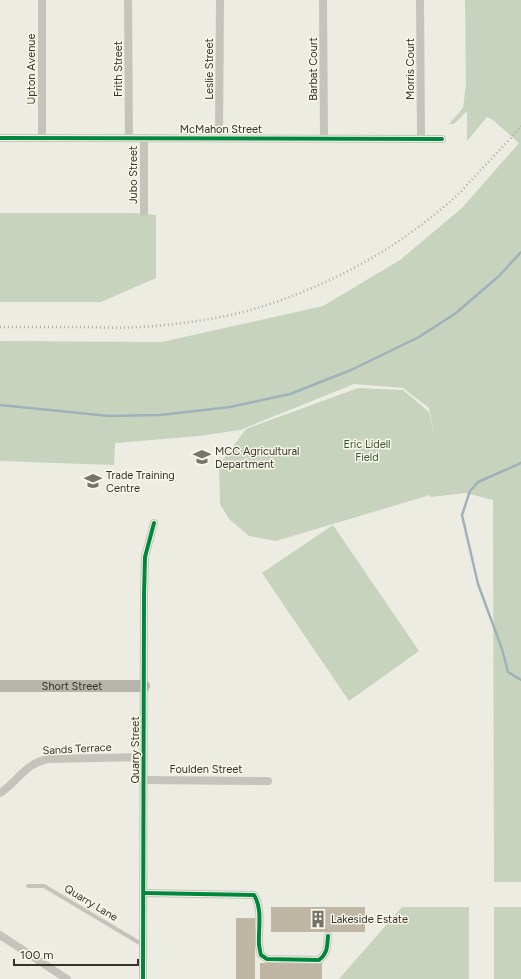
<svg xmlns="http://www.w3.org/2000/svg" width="521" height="979" font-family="Figtree,sans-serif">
<rect width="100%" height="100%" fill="#ecece2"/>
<!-- green -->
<g fill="#c7d3bd">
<path d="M465,0H521V882H494L493,500L466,493L430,497V495L276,541L249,536L229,519L220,504L219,465L246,429L358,388L403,390L429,412L435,440L429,408L403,388L354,384L240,430L199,436L115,443L114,465L0,461V341L162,342L323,306L400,260L462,208L519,143L493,120L487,117L467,141V111L454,124H449L463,108L466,85Z"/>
<path d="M0,213H135L156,215V278L101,302H0Z"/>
<path d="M333,525L419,651L349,701L262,573Z"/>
<path d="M402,907H469V979H339Z"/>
<rect x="494" y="907" width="27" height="72"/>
</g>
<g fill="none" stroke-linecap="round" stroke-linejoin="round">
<!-- stream -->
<g stroke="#9fb2bc" stroke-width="2.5">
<path d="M0,405L109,416L160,415L230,407L290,394L351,370L419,337L456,313L499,276L521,252"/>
<path d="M521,463L478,482L470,491L462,515L478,584L502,649L508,672L521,680"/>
</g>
</g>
<!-- building -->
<g fill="#bfb6a4">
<rect x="271" y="907" width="94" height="25"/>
<rect x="236" y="918" width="19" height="61"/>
<rect x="260" y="963" width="62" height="16"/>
</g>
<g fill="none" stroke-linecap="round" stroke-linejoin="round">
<!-- lane -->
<path stroke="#c5c3bb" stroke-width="4" d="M28,886H44L143,945"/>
<!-- street -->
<g stroke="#c5c3bb" stroke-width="8">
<path d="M128,0L129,138"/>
<path d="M323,0L324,138"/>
<path d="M420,0L421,139"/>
<path d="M0,138L442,139"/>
<path d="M42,138V0"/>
<path d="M144,138V212"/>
<path d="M219,138L220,0"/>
<path d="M144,780L268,781"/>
<path d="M0,793C19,781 25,762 50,759L144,757"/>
<path d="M144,893L254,895C263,909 258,929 259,945C260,949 260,952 261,955L267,959L319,960C328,953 327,946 328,936"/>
<path d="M0,935L67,979"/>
<path d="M143,979L144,595L145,557L154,523"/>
</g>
<!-- secondary -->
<path stroke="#b6b4ab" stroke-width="12" id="s1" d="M0,686H144"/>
<!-- rail -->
<path stroke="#adaca5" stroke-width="2.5" stroke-dasharray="1 3" stroke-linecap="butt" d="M0,327C29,327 59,327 88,327C110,328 132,328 155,326C186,323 217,319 247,311C324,289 393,252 453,199C461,192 469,183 476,175C491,159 507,143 521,126"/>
<!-- cycleway casing -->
<g stroke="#f8f7e9" stroke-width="6">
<g id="cycleway">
<path d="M0,138L442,139"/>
<path d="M144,893L254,895C263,909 258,929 259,945C260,949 260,952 261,955L267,959L319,960C328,953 327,946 328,936"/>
<path d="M143,979L144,595L145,557L154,523"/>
</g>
</g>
<!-- cycleway -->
<use href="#cycleway" stroke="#00873e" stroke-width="4"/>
</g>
<!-- icons -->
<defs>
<g id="university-bare" transform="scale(1.38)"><path d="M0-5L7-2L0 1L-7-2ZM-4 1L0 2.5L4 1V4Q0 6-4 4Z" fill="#76736a" stroke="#f8f7e9" stroke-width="2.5" paint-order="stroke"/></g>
<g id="building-bare" transform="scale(1.38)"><path d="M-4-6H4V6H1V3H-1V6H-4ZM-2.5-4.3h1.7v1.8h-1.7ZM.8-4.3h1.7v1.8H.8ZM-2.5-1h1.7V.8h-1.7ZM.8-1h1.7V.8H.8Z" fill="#76736a" stroke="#f8f7e9" stroke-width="2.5" paint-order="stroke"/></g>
</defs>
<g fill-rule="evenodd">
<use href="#university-bare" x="202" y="457"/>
<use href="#university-bare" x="93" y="481"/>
<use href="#building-bare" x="318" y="919"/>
</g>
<g text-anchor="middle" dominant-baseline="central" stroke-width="3" stroke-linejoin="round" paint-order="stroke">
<!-- street labels -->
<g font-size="11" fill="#363229" stroke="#f8f7e9">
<text transform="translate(31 69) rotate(-90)">Upton Avenue</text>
<text transform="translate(118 69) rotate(-90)">Frith Street</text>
<text transform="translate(209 69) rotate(-90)">Leslie Street</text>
<text transform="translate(313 69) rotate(-90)">Barbat Court</text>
<text transform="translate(410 69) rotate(-90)">Morris Court</text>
<text x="221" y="129">McMahon Street</text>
<text transform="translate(133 175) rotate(-90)">Jubo Street</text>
<text stroke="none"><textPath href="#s1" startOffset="72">Short Street</textPath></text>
<text transform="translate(77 749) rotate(-3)">Sands Terrace</text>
<text transform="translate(135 750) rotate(-90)">Quarry Street</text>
<text x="206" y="769">Foulden Street</text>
<text transform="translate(91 903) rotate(31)">Quarry Lane</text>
</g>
<!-- park labels -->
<g font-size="11" fill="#38522e" stroke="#f8f7e9">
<text x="367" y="444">Eric Lidell<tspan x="367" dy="13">Field</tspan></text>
</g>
<!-- poi labels -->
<g font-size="11" fill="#363229" stroke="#f8f7e9" text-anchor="start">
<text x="215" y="451">MCC Agricultural<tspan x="215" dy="13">Department</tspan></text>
<text x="106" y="475">Trade Training<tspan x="106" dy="13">Centre</tspan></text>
<text x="331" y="919">Lakeside Estate</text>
</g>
</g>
<!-- scale -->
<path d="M14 959v6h124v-6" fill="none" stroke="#363229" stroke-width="2"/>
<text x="20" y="959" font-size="12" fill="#363229" stroke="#f8f7e9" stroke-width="3" paint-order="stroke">100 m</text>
</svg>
